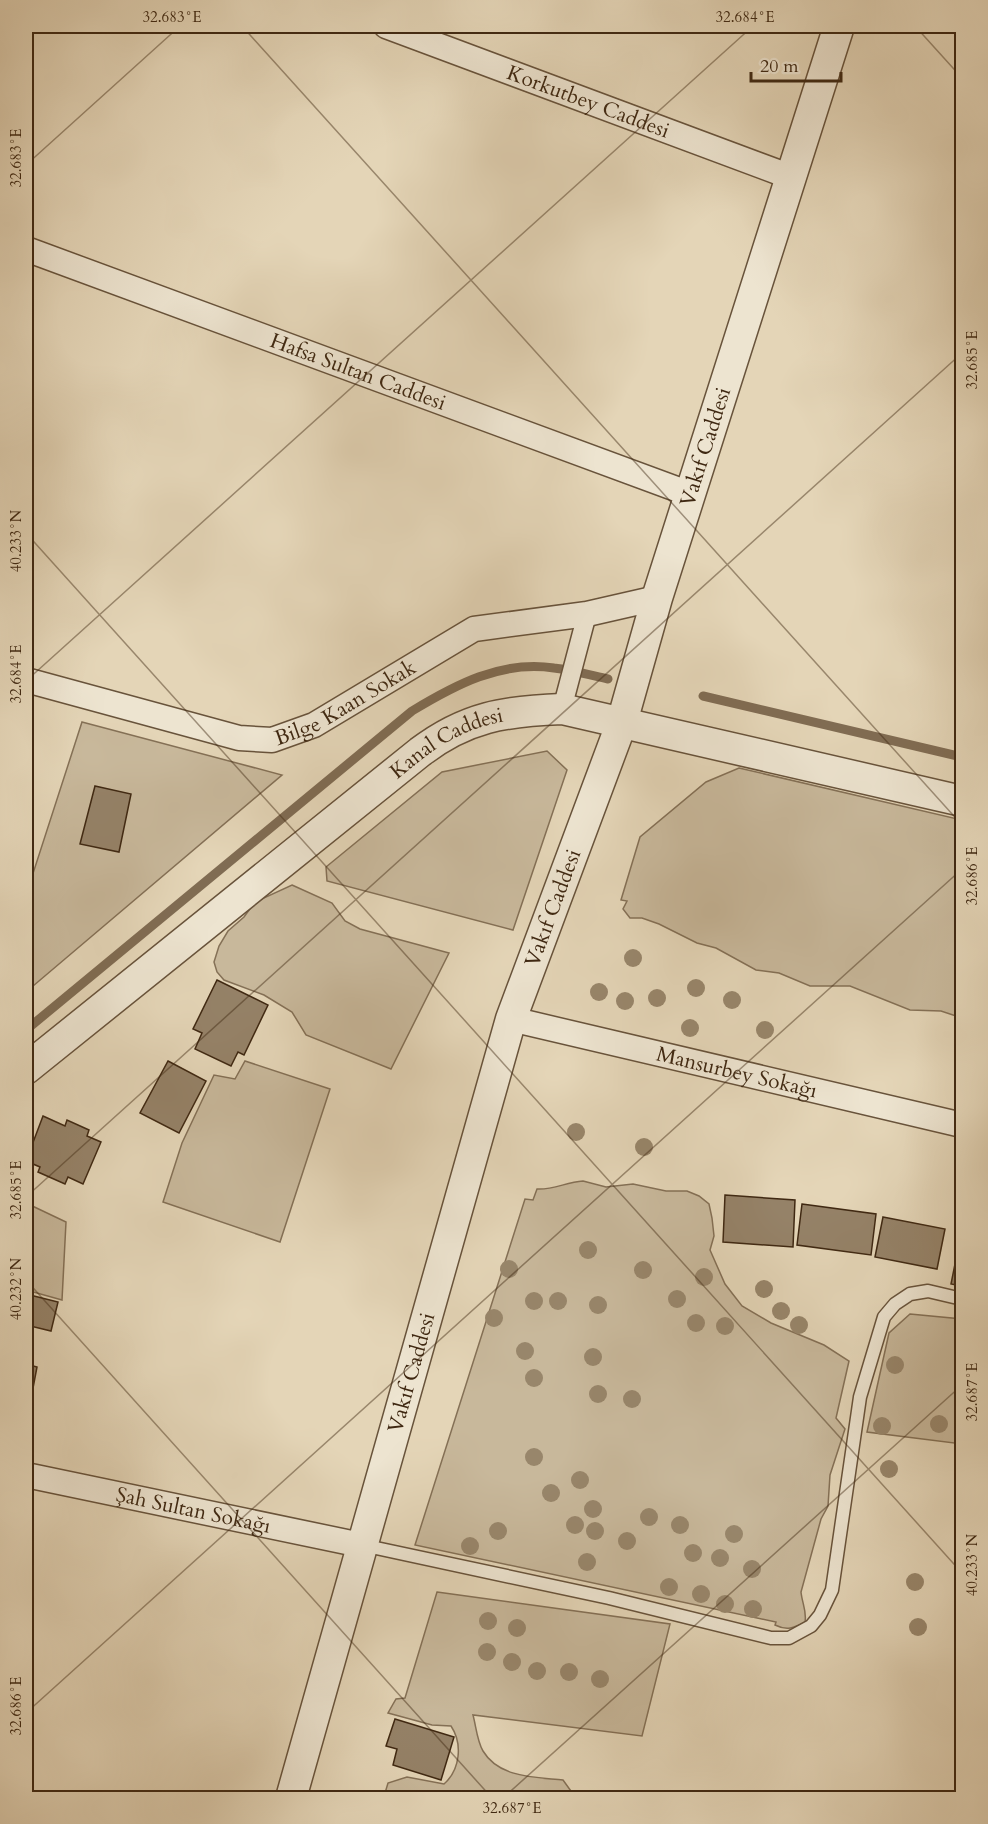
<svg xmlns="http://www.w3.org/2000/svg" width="988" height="1824" font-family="Cardo,serif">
<rect width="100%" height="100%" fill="#e4d5b7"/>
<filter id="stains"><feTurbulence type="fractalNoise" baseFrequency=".00333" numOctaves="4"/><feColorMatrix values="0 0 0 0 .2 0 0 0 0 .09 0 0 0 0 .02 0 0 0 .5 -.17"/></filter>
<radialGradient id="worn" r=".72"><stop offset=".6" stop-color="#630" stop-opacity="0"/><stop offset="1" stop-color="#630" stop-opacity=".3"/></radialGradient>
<!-- green -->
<g fill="#c8b89b" stroke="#847056" stroke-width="1.5">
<path d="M82,722L282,775L26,992V895Z"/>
<path d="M547,751L567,770L513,930L327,881L326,867L442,772Z"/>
<path d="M739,768L962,820V1018L941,1011L910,1010L850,986H810L779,973L756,970L716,948L697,943L659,924L642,918H630L623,909L627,901L621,900L640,837L706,782Z"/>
<path d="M292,885L332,903L345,921L360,929L449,953L391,1069L306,1035L292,1012L264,995L224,980L217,972L214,962L219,946L228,931L244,917L255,902Z"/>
<path d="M245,1061L330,1089L280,1242L163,1202L182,1143L214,1075L235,1079Z"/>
<path d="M583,1181L606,1187L633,1184L666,1191H687L699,1196L709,1204L712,1218L714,1236L710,1250L725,1284L742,1306L771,1323L824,1345L849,1361L836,1418L845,1429L830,1475L828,1506L821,1519L801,1592C802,1603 807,1611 805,1622C794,1628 787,1631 775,1625L776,1622L415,1545L525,1199L533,1200L537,1189C554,1190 566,1182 583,1181Z"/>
<path d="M26,1203L66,1222L62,1300L26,1290Z"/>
<path d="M910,1314L962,1319V1444L867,1432L889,1333Z"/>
<path d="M437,1592L670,1624L642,1736L473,1715C476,1726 477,1741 483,1751C499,1778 535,1777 563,1780L576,1798H396L385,1793L388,1783L407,1777L444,1784C460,1770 463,1744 451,1726L432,1725L388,1713L396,1699L405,1698Z"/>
</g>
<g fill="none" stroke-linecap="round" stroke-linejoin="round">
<!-- stream -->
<g stroke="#806c53" stroke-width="9">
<path d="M703,696L962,757"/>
<path d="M26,1030L412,711C455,685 501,660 554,668C572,670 590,675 608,679"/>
</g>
</g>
<!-- building -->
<g fill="#958268" stroke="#3f2812" stroke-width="1.5">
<path d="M95,786L131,794L119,852L80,844Z"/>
<path d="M217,980L268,1005L244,1055L238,1052L231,1066L195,1049L202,1033L193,1029Z"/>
<path d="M168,1061L206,1081L179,1133L140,1113Z"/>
<path d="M43,1116L65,1126L67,1120L89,1130L87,1136L101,1142L83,1184L68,1177L65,1184L38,1172L40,1167L26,1161Z"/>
<path d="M725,1195L795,1200L793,1247L723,1242Z"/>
<path d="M802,1204L876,1214L871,1255L797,1245Z"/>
<path d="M883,1217L945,1229L937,1269L875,1257Z"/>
<path d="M961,1234L962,1235V1286L951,1284Z"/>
<path d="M26,1294L58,1302L51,1331L26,1325Z"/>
<path d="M26,1364L37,1367L26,1425Z"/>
<path d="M395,1719L454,1737L441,1780L393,1765L397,1749L386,1746Z"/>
</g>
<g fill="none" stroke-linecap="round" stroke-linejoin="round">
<!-- service casing -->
<g stroke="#68533b" stroke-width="15">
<path id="service" d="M362,1545L609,1598L771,1638H789L811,1626L820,1615L832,1590L860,1397L884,1317L895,1304L910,1294L928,1291L962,1299"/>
</g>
<!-- pedestrian casing -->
<g stroke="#68533b" stroke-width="21">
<path id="pedestrian" d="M562,709L587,614"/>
</g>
<!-- minor casing -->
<g stroke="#68533b" stroke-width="27">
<g id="minor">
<path id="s1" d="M386,26L791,177"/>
<path id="s2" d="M26,249L690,494"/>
<path id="s3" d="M26,680L239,738L272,740L314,725L474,629L587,614L657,598"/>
<path id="s4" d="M511,1019L962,1125"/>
<path id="s5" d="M26,1475L361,1545"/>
</g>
</g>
<!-- tertiary casing -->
<g stroke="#68533b" stroke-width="33">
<g id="tertiary">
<path id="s6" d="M26,1069L420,752C466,717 505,711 562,709L962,801"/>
<path id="s7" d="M291,1798L511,1019L622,722L657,598L839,26"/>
</g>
</g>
<!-- service -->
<use href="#service" stroke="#ede4d0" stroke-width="12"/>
<!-- pedestrian -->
<use href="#pedestrian" stroke="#ede4d0" stroke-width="18"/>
<!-- minor -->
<use href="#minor" stroke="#ede4d0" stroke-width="24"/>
<!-- tertiary -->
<use href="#tertiary" stroke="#ede4d0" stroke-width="30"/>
</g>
<!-- trees -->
<g fill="#98866b">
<circle cx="633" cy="958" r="9"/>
<circle cx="696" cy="988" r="9"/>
<circle cx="599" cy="992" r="9"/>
<circle cx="657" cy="998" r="9"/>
<circle cx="732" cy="1000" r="9"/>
<circle cx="625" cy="1001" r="9"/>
<circle cx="690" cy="1028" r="9"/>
<circle cx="765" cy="1030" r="9"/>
<circle cx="576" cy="1132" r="9"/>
<circle cx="644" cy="1147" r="9"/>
<circle cx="588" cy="1250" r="9"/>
<circle cx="509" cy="1269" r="9"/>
<circle cx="643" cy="1270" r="9"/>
<circle cx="704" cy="1277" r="9"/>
<circle cx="764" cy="1289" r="9"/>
<circle cx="677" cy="1299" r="9"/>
<circle cx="534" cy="1301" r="9"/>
<circle cx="558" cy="1301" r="9"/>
<circle cx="598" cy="1305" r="9"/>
<circle cx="781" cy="1311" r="9"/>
<circle cx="494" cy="1318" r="9"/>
<circle cx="696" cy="1323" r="9"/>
<circle cx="799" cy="1325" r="9"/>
<circle cx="725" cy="1326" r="9"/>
<circle cx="525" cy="1351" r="9"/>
<circle cx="593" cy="1357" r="9"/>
<circle cx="895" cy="1365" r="9"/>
<circle cx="534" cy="1378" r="9"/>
<circle cx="598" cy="1394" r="9"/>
<circle cx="632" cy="1399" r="9"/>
<circle cx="939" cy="1424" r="9"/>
<circle cx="882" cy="1426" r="9"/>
<circle cx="534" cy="1457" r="9"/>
<circle cx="889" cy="1469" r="9"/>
<circle cx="580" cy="1480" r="9"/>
<circle cx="551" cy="1493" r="9"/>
<circle cx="593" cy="1509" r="9"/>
<circle cx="649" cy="1517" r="9"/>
<circle cx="575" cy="1525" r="9"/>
<circle cx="680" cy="1525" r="9"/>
<circle cx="498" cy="1531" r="9"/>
<circle cx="595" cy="1531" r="9"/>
<circle cx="734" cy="1534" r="9"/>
<circle cx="627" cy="1541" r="9"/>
<circle cx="470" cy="1546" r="9"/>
<circle cx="693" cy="1553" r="9"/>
<circle cx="720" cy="1558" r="9"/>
<circle cx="587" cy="1562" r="9"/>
<circle cx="752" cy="1569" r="9"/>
<circle cx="915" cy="1582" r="9"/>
<circle cx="669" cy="1587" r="9"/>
<circle cx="701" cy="1594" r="9"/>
<circle cx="725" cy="1604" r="9"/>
<circle cx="753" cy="1609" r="9"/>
<circle cx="488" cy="1621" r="9"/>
<circle cx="918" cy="1627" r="9"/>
<circle cx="517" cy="1628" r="9"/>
<circle cx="487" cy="1652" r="9"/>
<circle cx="512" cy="1662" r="9"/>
<circle cx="537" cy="1671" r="9"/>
<circle cx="569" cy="1672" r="9"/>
<circle cx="600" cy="1679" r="9"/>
</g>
<!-- ticks -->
<path fill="none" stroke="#3f2812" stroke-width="1.5" stroke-opacity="0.45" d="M242,26L962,825M915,26L962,78M26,165L180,26M26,533L962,1573M26,681L753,26M26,1197L962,353M26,1280L492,1798M26,1713L962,869M503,1798L962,1385"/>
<g text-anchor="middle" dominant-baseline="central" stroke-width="5" stroke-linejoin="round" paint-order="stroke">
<!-- street labels -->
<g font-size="21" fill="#3f2812" stroke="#ede4d0">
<text stroke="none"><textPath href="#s1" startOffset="216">Korkutbey Caddesi</textPath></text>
<text stroke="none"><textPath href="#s2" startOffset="354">Hafsa Sultan Caddesi</textPath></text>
<text stroke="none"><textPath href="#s7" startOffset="1414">Vakıf Caddesi</textPath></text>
<text stroke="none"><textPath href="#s3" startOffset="336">Bilge Kaan Sokak</textPath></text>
<text stroke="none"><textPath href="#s6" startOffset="534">Kanal Caddesi</textPath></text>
<text stroke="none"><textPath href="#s7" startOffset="928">Vakıf Caddesi</textPath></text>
<text stroke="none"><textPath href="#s4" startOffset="232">Mansurbey Sokağı</textPath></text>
<text stroke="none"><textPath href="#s7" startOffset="442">Vakıf Caddesi</textPath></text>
<text stroke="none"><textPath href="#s5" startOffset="171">Şah Sultan Sokağı</textPath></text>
</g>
</g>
<!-- margin -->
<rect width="988" height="1824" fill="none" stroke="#e4d5b7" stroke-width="66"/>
<!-- scale -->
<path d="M751 72v9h90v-9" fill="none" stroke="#3f2812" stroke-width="3"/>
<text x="760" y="72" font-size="18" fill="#3f2812" stroke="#ede4d0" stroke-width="4.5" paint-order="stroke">20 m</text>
<rect x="33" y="33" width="922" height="1758" fill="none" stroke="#3f2812" stroke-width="2"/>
<g font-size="15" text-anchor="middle" fill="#3f2812">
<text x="172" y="22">32.683°E</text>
<text x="745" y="22">32.684°E</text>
<text transform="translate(16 158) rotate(-90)" y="5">32.683°E</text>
<text transform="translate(972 360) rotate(-90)" y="5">32.685°E</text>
<text transform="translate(16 541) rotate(-90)" y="5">40.233°N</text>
<text transform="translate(16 674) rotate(-90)" y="5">32.684°E</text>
<text transform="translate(972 876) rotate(-90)" y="5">32.686°E</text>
<text transform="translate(16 1190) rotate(-90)" y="5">32.685°E</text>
<text transform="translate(16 1289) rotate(-90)" y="5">40.232°N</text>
<text transform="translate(972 1392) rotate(-90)" y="5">32.687°E</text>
<text transform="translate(972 1565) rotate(-90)" y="5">40.233°N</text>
<text transform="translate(16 1706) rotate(-90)" y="5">32.686°E</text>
<text x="512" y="1813">32.687°E</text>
</g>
<rect width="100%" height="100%" filter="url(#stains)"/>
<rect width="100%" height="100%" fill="url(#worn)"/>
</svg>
